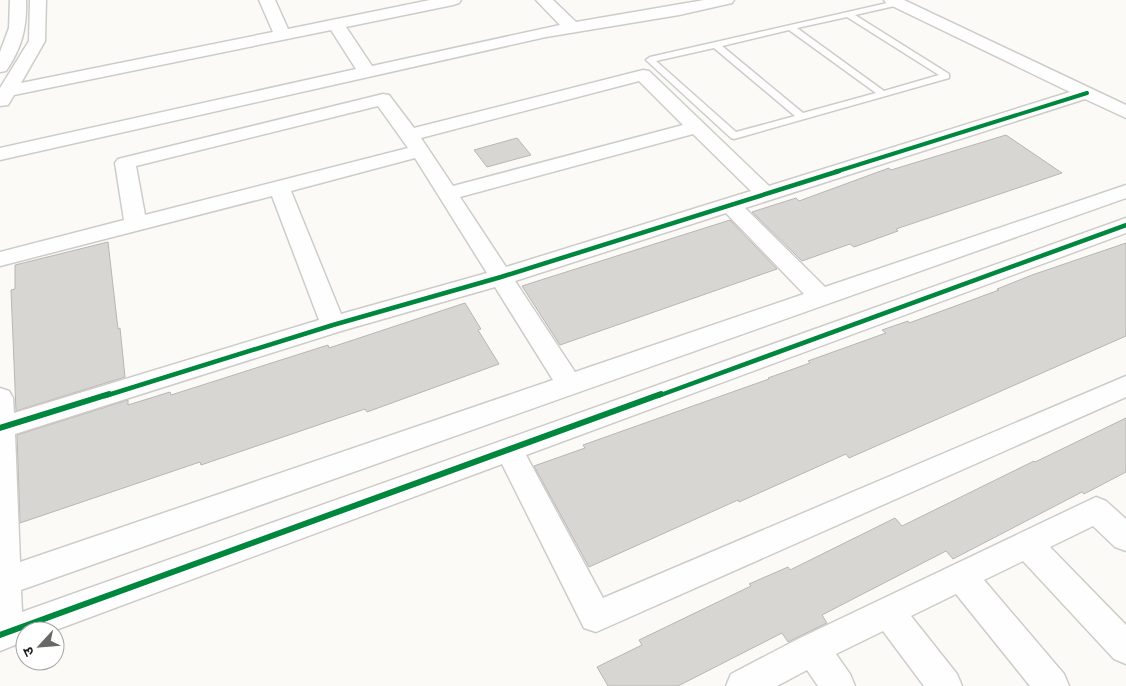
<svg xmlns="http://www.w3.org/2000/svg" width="1126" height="686" font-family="'Exo 2','Noto Sans Devanagari',sans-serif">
<rect width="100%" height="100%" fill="#fcfaf7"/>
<!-- building -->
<g fill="#d8d6d3" stroke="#b8b6b3">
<path d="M1006,135L1062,173L896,229L898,231L854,247L850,244L802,261L752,212L796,198L799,201L889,168L891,170Z"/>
<path d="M517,138L531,155L487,167L474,150Z"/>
<path d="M730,220L777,269L560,345L522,286Z"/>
<path d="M108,242L118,329L120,328L125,377L16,411L11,290L15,289V265Z"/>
<path d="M1126,243V336L849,458L846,454L739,502L738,500L589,567L534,466L585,448L583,445L769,379L768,378L810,363L808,361L886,333L882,330L908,321L909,323L999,290L997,289L1032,275Z"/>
<path d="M465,303L481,329L478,330L499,364L367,412L365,409L201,465L200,462L20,523L17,435L128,400V405L170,392L171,395L328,345L329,348Z"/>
<path d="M1126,418V472L1084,494L1082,492L953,559L946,551L822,615L827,623L788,642L782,633L678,686H608L597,667L642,645L639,640L751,586L749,584L788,567L790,570L895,518L902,526L1034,461L1035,462Z"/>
</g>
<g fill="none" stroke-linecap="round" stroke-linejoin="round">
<!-- lane casing -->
<g stroke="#ceccc9" stroke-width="3">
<path id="lane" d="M896,1L900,3L899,5L855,15L949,74V78L734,139L731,138L646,60L650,57ZM847,17L939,75L884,91L797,28ZM789,30L876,93L803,113L722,46ZM714,48L795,116L736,132L656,61Z"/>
</g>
<!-- street casing -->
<g stroke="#ceccc9" stroke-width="3">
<g id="street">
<path d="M10,0H26C27,27 22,48 6,71L0,72V52L9,28Z"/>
<path d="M30,0H46L45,41L21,83L273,32L259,0H275L288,29L430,0H461L459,3L453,5L346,27L372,66L560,25L536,0H553L576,22L704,0H734L732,3L679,15L546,37L0,160V148L356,69L331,30L14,95L8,105L0,106V88L29,41Z"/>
<path d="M884,0H904L1126,105V118L1085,99L745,208L825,287L1126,185V198L21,590L22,612L1126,218V233L526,455L603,598L1126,376V397L596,632L584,628L502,464L53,631H25V641L0,651V388L9,391L13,398L14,413L319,320L272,196L0,266V252L124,220L115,163L118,159L383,94L389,95L414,128L643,70L649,71L769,186L1070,92L886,3ZM639,81L683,125L453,186L421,138ZM378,106L408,148L145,215L136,166ZM693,134L751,191L506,267L460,197ZM415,158L487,273L341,314L291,191ZM726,213L804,294L575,372L515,281ZM495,287L553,380L20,562L15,434L341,331Z"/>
<path d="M1096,497L1106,501L1126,519V551L1115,547L1093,526L1050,547L1126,625V664L1114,659L1023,561L984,580L1064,674L1069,686H1030L956,594L911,616L957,674L962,686H924L883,631L836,654L850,674L855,686H818L807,670L777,686H726L731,674L800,638Z"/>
</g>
</g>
<!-- lane -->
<use href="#lane" fill="#fffefe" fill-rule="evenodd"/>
<!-- street -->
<use href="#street" fill="#fffefe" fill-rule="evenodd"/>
<!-- cycleway-far2 casing -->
<g stroke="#fff" stroke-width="6">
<path id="cycleway-far2" d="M835,172L1087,93"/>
</g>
<!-- cycleway-far1 casing -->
<g stroke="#fff" stroke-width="8">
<g id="cycleway-far1">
<path d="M105,396L333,325L501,277L839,171"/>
<path d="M658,396L1126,225"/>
</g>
</g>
<!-- cycleway casing -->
<g stroke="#fff" stroke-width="9">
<g id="cycleway">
<path d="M0,428L109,394"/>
<path d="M0,635L661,394"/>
</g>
</g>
<!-- cycleway-far2 -->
<use href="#cycleway-far2" stroke="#00873e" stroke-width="4"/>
<!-- cycleway-far1 -->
<use href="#cycleway-far1" stroke="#00873e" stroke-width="4.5"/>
<!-- cycleway -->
<use href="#cycleway" stroke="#00873e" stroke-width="6"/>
</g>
<!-- north arrow -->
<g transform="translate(40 646) rotate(244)"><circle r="24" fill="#ffffff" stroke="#a4a3a2"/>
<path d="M0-4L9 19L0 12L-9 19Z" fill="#6a6865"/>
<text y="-8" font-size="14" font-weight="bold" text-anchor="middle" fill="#1b1917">उ</text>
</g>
</svg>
